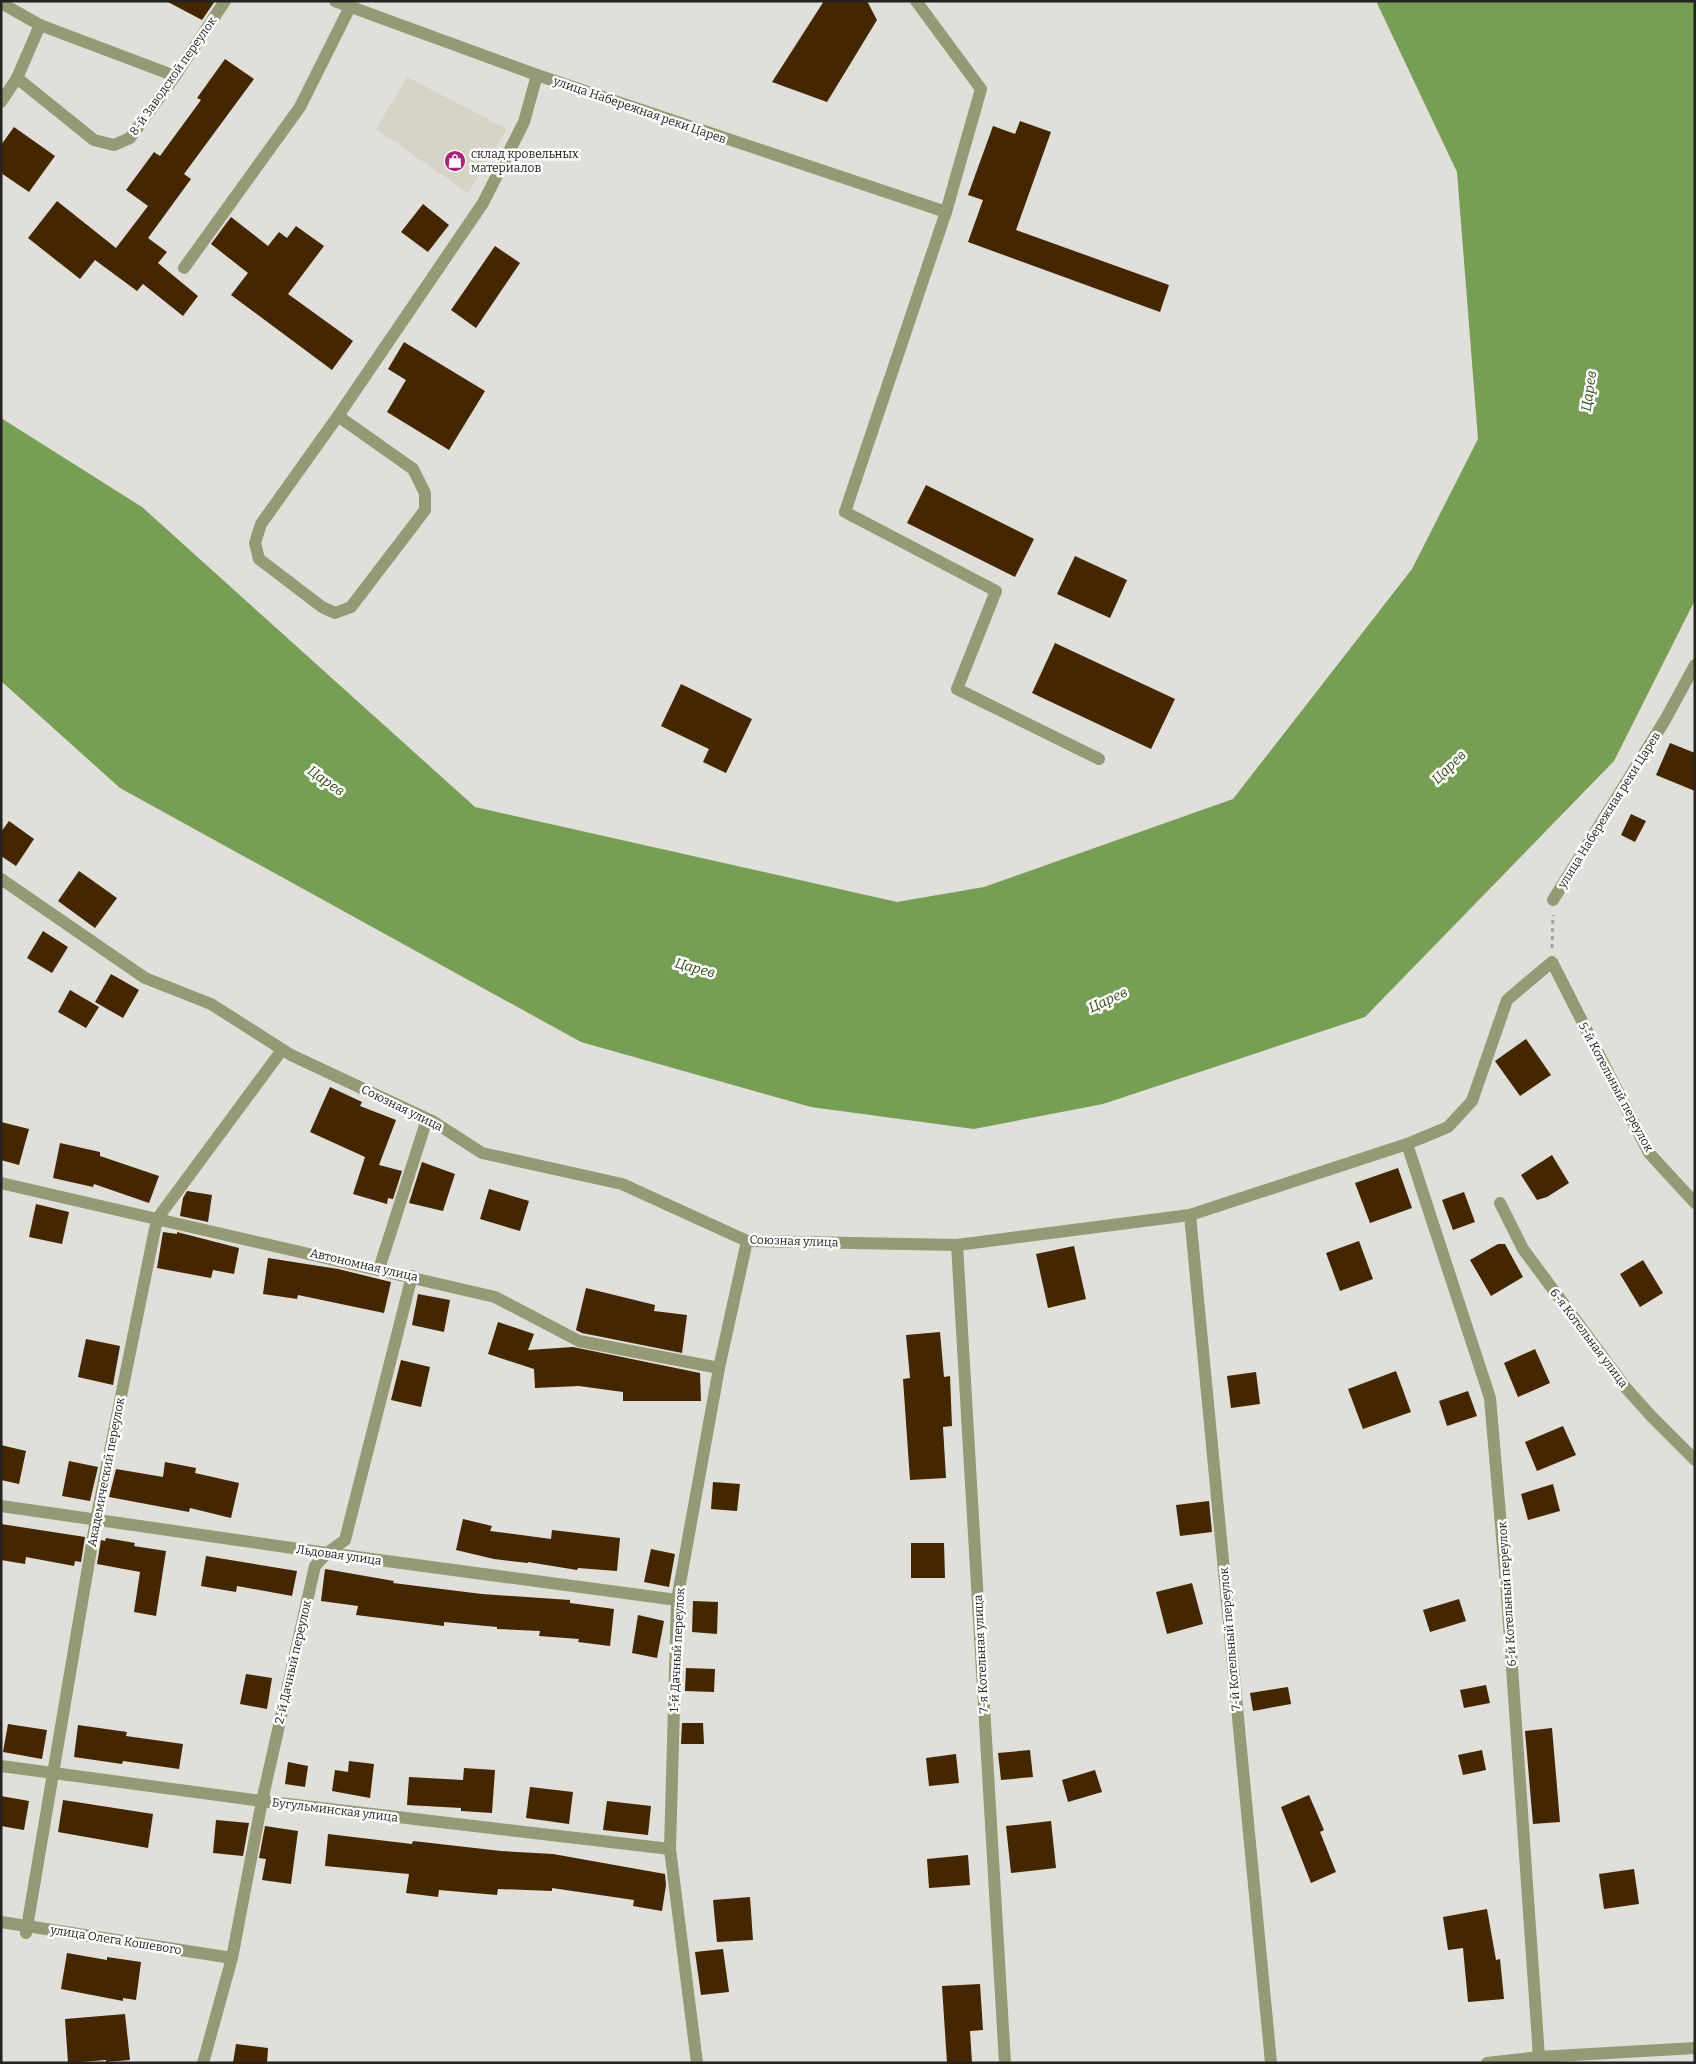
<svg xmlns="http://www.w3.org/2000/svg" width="1696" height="2064" font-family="Bitter,serif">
<rect width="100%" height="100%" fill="#e0dfd9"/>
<!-- built -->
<path fill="#d8d3c8" d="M407,77L507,129L468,193L376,129Z"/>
<!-- water -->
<path fill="#769f55" d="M1376,1H1695V600L1614,761L1365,1017L1103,1104L974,1129L811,1107L581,1042L120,788L1,681V418L142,507L475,807L897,902L984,887L1233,799L1412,569L1478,439L1457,172Z"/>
<!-- building -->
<g fill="#442700">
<path d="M166,1H215L202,20Z"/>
<path d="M824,1H867L877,20L827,102L772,82Z"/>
<path d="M225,59L254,79L184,174L191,179L148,238L167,252L158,263L198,296L183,316L143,284L137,291L95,260L80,279L28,238L57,201L116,248L148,206L126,190L154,152L160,156L201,100L197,98Z"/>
<path d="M1020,121L1051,132L1016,230L1169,285L1160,312L968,242L983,200L968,195L993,126L1015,134Z"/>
<path d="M14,127L55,156L29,192L1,173V145Z"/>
<path d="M423,204L449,225L428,252L401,232Z"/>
<path d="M231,217L268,246L279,232L287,238L296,226L324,246L288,294L353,341L332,370L231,295L248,273L211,244Z"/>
<path d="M495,246L520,263L476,328L451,310Z"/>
<path d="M404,342L485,391L449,450L387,412L406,380L388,369Z"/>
<path d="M926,485L1034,539L1015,577L907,523Z"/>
<path d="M1075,556L1127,580L1110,618L1057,594Z"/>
<path d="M1055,643L1175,699L1151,749L1032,693Z"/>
<path d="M681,684L752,719L726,773L703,762L709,749L661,726Z"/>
<path d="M1670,743L1695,753V791L1656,775Z"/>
<path d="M1631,814L1646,821L1635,842L1621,835Z"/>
<path d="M9,821L34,839L16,866L1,856V832Z"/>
<path d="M79,871L117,898L95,928L58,901Z"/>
<path d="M43,931L68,947L52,973L27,958Z"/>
<path d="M111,974L139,990L123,1018L95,1002Z"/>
<path d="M70,990L99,1007L86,1028L58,1012Z"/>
<path d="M1526,1039L1551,1075L1520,1096L1495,1061Z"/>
<path d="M330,1087L362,1102L360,1106L396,1120L379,1165L402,1171L393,1199L388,1198L387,1204L353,1194L365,1157L310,1132Z"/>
<path d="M1,1122L29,1129L19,1165L1,1160Z"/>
<path d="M60,1143L100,1152V1156L159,1176L149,1203L94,1184L93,1187L53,1178Z"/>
<path d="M1552,1155L1569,1183L1547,1197L1537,1200L1521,1175Z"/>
<path d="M422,1162L455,1174L443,1211L409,1203Z"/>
<path d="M1398,1168L1412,1208L1370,1223L1355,1183Z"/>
<path d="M489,1189L529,1201L520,1231L480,1219Z"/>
<path d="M187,1191L212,1195L208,1222L180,1216L183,1198Z"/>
<path d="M1464,1192L1475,1222L1453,1230L1442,1200Z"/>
<path d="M36,1204L69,1212L62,1244L29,1237Z"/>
<path d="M163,1232L177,1234V1232L239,1248L234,1274L213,1270L211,1278L157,1268Z"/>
<path d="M1359,1241L1373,1279L1340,1291L1326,1253Z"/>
<path d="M1498,1244H1505L1523,1277L1491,1296L1470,1260Z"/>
<path d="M1074,1246L1086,1299L1048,1308L1036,1254Z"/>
<path d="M268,1258L338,1269L391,1282L384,1313L298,1295L297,1299L263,1294Z"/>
<path d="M1643,1260L1663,1293L1640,1307L1620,1274Z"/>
<path d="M586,1288L655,1305L654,1311L687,1315L682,1353L582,1333L576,1330Z"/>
<path d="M418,1294L450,1300L444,1332L412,1325Z"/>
<path d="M498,1322L534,1334L528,1350L573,1347L700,1373L701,1401H623V1392L579,1386L535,1388L534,1369L488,1354Z"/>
<path d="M940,1332L944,1377L950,1376L952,1426L943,1427L946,1478L910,1480L903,1379L910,1378L906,1335Z"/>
<path d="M86,1339L120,1346L113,1385L78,1377Z"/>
<path d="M1535,1349L1550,1383L1518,1397L1504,1363Z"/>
<path d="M401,1360L430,1367L421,1407L391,1400Z"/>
<path d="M1396,1371L1411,1412L1363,1429L1348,1389Z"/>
<path d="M1256,1372L1260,1404L1231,1408L1227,1376Z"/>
<path d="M1468,1391L1477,1416L1447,1426L1439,1401Z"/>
<path d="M1563,1426L1576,1455L1537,1471L1525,1442Z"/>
<path d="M1,1445L26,1451L19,1484L1,1480Z"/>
<path d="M69,1461L98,1467L90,1501L62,1496Z"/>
<path d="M165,1462L196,1468L195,1473L239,1483L231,1518L190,1508L189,1512L109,1497L116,1469L163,1477Z"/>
<path d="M713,1482L740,1484L737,1511L711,1509Z"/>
<path d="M1553,1484L1560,1511L1528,1520L1521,1494Z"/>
<path d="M1209,1501L1212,1532L1180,1536L1176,1505Z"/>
<path d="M463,1519L492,1526L490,1531L551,1539L552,1530L620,1538L617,1571L578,1568L577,1570L528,1562V1563L494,1559L456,1550Z"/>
<path d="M1,1524L85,1537L81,1562L75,1561L74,1566L26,1557L25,1564L1,1560Z"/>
<path d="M106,1538L135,1543L134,1546L166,1551L156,1616L134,1612L140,1572L97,1564L101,1540L105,1541Z"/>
<path d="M911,1543H944L945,1578H911Z"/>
<path d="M651,1549L675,1554L669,1587L644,1582Z"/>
<path d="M206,1556L297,1571L292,1596L237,1586L236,1592L201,1586Z"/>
<path d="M325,1569L394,1581L393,1583L482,1594L570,1600V1603L614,1609L610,1646L578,1642L579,1639L539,1636L540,1631L497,1629V1627L444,1622V1626L356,1615L358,1606L321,1601Z"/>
<path d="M1192,1583L1203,1624L1167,1634L1156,1592Z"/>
<path d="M1459,1599L1466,1621L1430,1632L1423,1610Z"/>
<path d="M693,1601L718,1602L717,1634L692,1632Z"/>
<path d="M638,1615L664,1621L657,1658L632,1653Z"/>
<path d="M686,1668L715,1669L714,1692L685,1691Z"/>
<path d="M246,1674L272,1678L267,1709L240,1704Z"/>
<path d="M1486,1685L1490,1703L1464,1708L1460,1690Z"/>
<path d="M1288,1687L1291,1704L1253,1711L1250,1693Z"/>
<path d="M682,1723H703L704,1744H681Z"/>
<path d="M8,1724L47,1730L42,1759L3,1752Z"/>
<path d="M78,1725L127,1732L126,1736L183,1744L179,1769L123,1761L122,1764L74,1757Z"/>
<path d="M1552,1728L1560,1822L1533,1824L1525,1731Z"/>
<path d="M1030,1750L1033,1777L1001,1780L998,1753Z"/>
<path d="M1482,1750L1486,1770L1463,1775L1458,1755Z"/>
<path d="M956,1754L959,1783L929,1786L926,1758Z"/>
<path d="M349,1761L374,1764L370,1798L332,1791L335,1770L348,1772Z"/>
<path d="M288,1762L308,1766L305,1787L285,1784Z"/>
<path d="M464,1768L495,1770L492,1813L461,1811V1808L407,1805L409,1777L463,1780Z"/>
<path d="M1095,1770L1102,1792L1068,1802L1062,1780Z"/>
<path d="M530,1787L573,1792L569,1824L526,1818Z"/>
<path d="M1309,1795L1324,1830L1320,1832L1336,1872L1311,1883L1281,1807Z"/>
<path d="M1,1796L29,1801L24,1830L1,1826Z"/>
<path d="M63,1800L153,1814L148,1848L58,1832Z"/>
<path d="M607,1801L651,1806L648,1835L603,1830Z"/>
<path d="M216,1820L249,1823L243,1856L213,1853Z"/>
<path d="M1051,1821L1056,1868L1011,1873L1006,1826Z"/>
<path d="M265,1826L298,1831L291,1884L262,1880L266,1859L259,1858Z"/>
<path d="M328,1834L412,1844L413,1841L501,1851L553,1854L665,1874L666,1885L662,1911L633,1906L634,1900L552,1888V1891L498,1889L497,1895L439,1890L438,1897L406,1893L409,1874L325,1866Z"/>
<path d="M968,1855L970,1885L929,1888L927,1859Z"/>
<path d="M1634,1869L1639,1904L1604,1909L1599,1874Z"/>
<path d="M750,1897L753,1940L717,1942L713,1900Z"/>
<path d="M1487,1909L1496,1960L1500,1959L1504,1999L1468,2002L1463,1948L1448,1950L1443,1917Z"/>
<path d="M723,1949L729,1992L701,1995L695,1952Z"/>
<path d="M67,1953L107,1960V1957L141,1962L136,2000L123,1998V2001L61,1989Z"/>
<path d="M980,1984L983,2030L970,2031L972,2063H947L942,1986Z"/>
<path d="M125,2014L130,2060L106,2062V2060L68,2063L65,2019Z"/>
<path d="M236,2044L268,2048L267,2063H233Z"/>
</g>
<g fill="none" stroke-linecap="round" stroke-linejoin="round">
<!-- path -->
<path stroke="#a5a49f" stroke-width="3" stroke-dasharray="4 4" stroke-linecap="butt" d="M1552,948L1553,915"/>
<!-- street -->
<g stroke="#969975" stroke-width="12">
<path d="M335,1L537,75L946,212"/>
<path d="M916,1L981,89L946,212L845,512L996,591L957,689L1099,759"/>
<path d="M1,3L40,25L175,76"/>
<path d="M17,78L40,25"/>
<path d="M1,102L17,78L94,140L114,145L130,138L175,76L225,1"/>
<path d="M184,268L300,107L350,7"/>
<path d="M338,416L413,469L425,493V510L351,607L335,613L322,607L259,559L255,543L261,524L338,416L483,203L524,122L537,75"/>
<path d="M1,879L145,978L211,1004L291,1055L434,1122L482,1153L622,1184L747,1241L957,1245L1190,1215L1407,1144L1448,1127L1472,1101L1507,1000L1552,962L1649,1153L1695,1203"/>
<path d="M1553,900L1665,720L1695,665"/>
<path d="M1407,1144L1490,1398L1507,1595L1539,2057"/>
<path d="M1,1183L495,1297L579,1341L719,1368"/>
<path d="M1500,1203L1523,1249L1626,1388L1652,1417L1695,1460"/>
<path d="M1190,1215L1271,2063"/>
<path d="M957,1245L1005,2063"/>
<path d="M379,1269L427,1119"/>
<path d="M1,1506L327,1553L677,1600"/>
<path d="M1,1766L262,1801L670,1849"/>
<path d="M1,1922L232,1958"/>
<path d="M26,1933L96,1520L157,1219L282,1050"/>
<path d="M203,2063L232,1958L262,1801L315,1566L327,1553L345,1540L412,1276"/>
<path d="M697,2063L670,1849L677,1600L719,1368L747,1241"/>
<path d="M1487,2063L1539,2057L1695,2048"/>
</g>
</g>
<!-- icons -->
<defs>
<g id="shop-disc" transform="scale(1.125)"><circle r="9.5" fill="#a52576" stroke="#fff"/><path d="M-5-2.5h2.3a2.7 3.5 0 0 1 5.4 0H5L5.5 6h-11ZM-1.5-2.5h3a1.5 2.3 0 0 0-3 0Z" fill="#fff"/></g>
</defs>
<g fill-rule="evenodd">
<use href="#shop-disc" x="455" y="161"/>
</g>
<g text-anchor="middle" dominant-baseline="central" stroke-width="5" stroke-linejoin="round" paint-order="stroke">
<!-- street labels -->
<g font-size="12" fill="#242321" stroke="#fff">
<text transform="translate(173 76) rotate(-55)">8-й Заводской переулок</text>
<text transform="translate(640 110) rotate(19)">улица Набережная реки Царев</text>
<text transform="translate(1609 810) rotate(-58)">улица Набережная реки Царев</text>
<text transform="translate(1616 1087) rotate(62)">5-й Котельный переулок</text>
<text transform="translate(402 1108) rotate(26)">Союзная улица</text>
<text transform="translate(794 1241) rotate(2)">Союзная улица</text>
<text transform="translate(364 1265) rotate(13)">Автономная улица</text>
<text transform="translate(1589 1338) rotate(53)">6-я Котельная улица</text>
<text transform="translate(106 1472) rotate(-79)">Академический переулок</text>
<text transform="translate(339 1555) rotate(8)">Льдовая улица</text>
<text transform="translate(1507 1594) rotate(-94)">6-й Котельный переулок</text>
<text transform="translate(1230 1639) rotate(-95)">7-й Котельный переулок</text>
<text transform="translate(677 1650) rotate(-87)">1-й Дачный переулок</text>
<text transform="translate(981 1654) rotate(-93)">7-я Котельная улица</text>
<text transform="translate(293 1662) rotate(-77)">2-й Дачный переулок</text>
<text transform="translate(335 1810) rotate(7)">Бугульминская улица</text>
<text transform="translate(116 1940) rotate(9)">улица Олега Кошевого</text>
</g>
<!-- poi labels -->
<g font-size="12" fill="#242321" stroke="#fff" text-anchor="start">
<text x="471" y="154">склад кровельных<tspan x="471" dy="14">материалов</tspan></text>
</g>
<!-- water labels -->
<g font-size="14" font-style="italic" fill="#304b16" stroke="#fff">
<text transform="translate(1589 391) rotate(-82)">Царев</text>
<text transform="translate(1449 767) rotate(-45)">Царев</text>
<text transform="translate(326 781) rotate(35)">Царев</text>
<text transform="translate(695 968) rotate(15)">Царев</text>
<text transform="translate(1108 1000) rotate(-25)">Царев</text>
</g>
</g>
<!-- border -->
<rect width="1696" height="2064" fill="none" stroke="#242321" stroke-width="5"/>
</svg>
